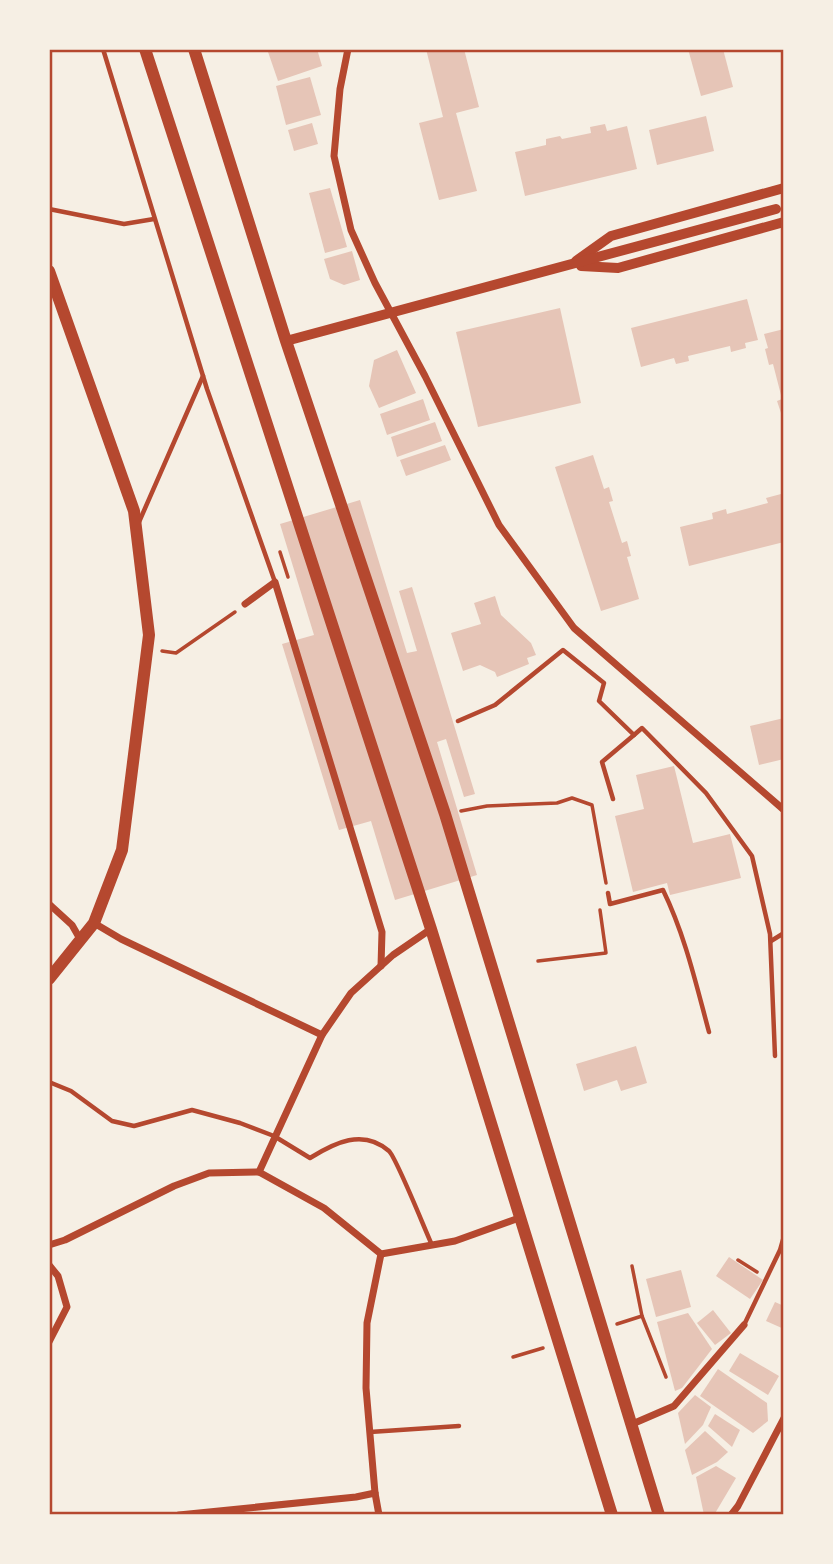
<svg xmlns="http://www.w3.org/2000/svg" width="833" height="1564" font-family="'Exo 2',sans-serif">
<rect width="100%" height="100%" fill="#f6efe4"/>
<!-- building -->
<g fill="#e6c5b7">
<path d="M267,49H317L322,66L278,81Z"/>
<path d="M426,49H464L479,107L456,113L477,191L439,200L419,123L443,117Z"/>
<path d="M688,49H723L733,87L701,96Z"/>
<path d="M310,77L321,115L286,125L276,86Z"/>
<path d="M706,116L714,151L657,165L649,130Z"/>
<path d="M312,123L318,144L294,151L288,130Z"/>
<path d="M605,124L607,131L627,126L637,169L525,196L515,152L546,145V139L560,136L562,139L591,133L590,127Z"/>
<path d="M330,188L347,247L325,253L309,193Z"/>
<path d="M352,251L360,280L344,285L330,279L324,259Z"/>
<path d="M747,299L758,340L745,343L746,348L731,352L730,346L688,356L689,361L676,364L674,358L641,367L631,328Z"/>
<path d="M560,308L581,403L478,427L456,332Z"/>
<path d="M784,329V416H782L777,401L782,399L773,364L769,365L765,349L768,348L764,334Z"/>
<path d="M397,350L416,393L379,408L369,386L374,360Z"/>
<path d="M423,399L430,420L387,435L380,414Z"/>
<path d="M435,422L442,441L397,457L391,437Z"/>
<path d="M445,445L451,460L406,476L400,460Z"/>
<path d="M593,455L604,489L609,487L613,501L609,502L622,543L627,541L631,556L627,557L639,599L601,611L555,467Z"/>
<path d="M781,494L784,499V542L689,566L680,527L713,519L712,513L726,509L727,514L768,503L766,498Z"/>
<path d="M360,500L407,653L417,651L399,591L412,587L475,794L464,797L446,739L437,742L477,875L395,900L371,821L339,830L282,644L314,635L280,524Z"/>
<path d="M495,596L501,615L531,643L536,655L527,658L529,664L497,677L495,672L480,665L463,671L451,633L481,624L474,603Z"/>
<path d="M784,718V759L759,765L750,726Z"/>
<path d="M674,766L693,843L730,834L741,878L670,895L667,883L633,892L615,816L644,809L636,775Z"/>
<path d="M636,1046L647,1083L621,1091L617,1080L584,1091L576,1064Z"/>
<path d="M729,1257L763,1280L750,1299L716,1276Z"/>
<path d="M681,1270L691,1307L656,1317L646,1279Z"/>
<path d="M775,1302L784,1306V1329L766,1321Z"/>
<path d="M713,1310L731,1333L715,1345L697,1323Z"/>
<path d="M688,1313L712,1349L682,1388L675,1391L657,1322Z"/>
<path d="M740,1353L779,1376L768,1395L729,1371Z"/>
<path d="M718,1369L767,1403L768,1421L753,1433L700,1396Z"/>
<path d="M695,1395L711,1407L703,1425L685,1444L678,1413Z"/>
<path d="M715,1414L740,1430L732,1447L708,1426Z"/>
<path d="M705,1431L728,1452L717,1462L692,1475L685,1450Z"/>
<path d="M716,1466L736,1478L714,1515H704L696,1477Z"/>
</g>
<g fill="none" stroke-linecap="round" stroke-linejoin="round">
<!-- path -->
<g stroke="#b5482f" stroke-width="3.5">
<path d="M280,552L288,577"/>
<path d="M162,651L176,653L235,612"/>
<path d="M461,811L487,806L557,803L572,798L592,805L606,883"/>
<path d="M538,961L606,953L600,910"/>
<path d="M738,1260L757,1272"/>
<path d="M632,1266L642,1316L666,1377"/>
<path d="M617,1324L642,1316"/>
<path d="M513,1357L543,1348"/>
</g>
<!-- service -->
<g stroke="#b5482f" stroke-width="4.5">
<path d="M103,49L207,389L275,582"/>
<path d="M49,209L124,224L154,219"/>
<path d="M139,522L203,376"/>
<path d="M458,721L495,705L563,650L604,683L599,701L634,735L642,728L706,793L752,856L770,934L775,1056"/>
<path d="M613,799L602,762L634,735"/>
<path d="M608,893L610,904L663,890C685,935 696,984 709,1032"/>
<path d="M771,941L784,933"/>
<path d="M49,1082L71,1091L112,1121L134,1126L192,1110L240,1123L274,1136L310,1158C334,1143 363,1128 389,1151C397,1159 425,1230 432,1245"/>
<path d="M744,1325L780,1250L784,1236"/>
<path d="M370,1432L459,1426"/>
</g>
<!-- minor -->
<g stroke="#b5482f" stroke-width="7">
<path d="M348,49L340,89L334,156L351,230L375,283L425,376L499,525L574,628L784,810"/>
<path d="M245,604L275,582L382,932L381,966"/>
<path d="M49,904L72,925L80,939"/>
<path d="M94,923L121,939L322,1035"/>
<path d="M259,1172L322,1035L351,993L393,955L431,929"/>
<path d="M49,1245L65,1240L174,1186L209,1173L259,1172L324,1208L381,1254L455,1241L519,1218"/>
<path d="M49,1265L58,1276L67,1307L49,1342"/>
<path d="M630,1425L674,1406L744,1325"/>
<path d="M179,1515L356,1497L375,1493"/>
<path d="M379,1515L375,1493L366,1388L367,1323L381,1254"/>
<path d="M731,1515L738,1506L784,1418"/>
</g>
<!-- tertiary -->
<g stroke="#b5482f" stroke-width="10">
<path d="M576,261L611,236L784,188"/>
<path d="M581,266L618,268L784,222"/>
<path d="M286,341L776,209"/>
</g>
<!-- secondary -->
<g stroke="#b5482f" stroke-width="12">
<path d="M145,49L431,929L612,1515"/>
<path d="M194,49L286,341L445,814L659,1515"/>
<path d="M49,271L134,511L149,635L122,850L94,923L49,979"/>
</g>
</g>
<!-- border -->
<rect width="833" height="1564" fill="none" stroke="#f6efe4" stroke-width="102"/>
<rect x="51" y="51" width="731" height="1462" fill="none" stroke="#b5482f" stroke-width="2.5"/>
</svg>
